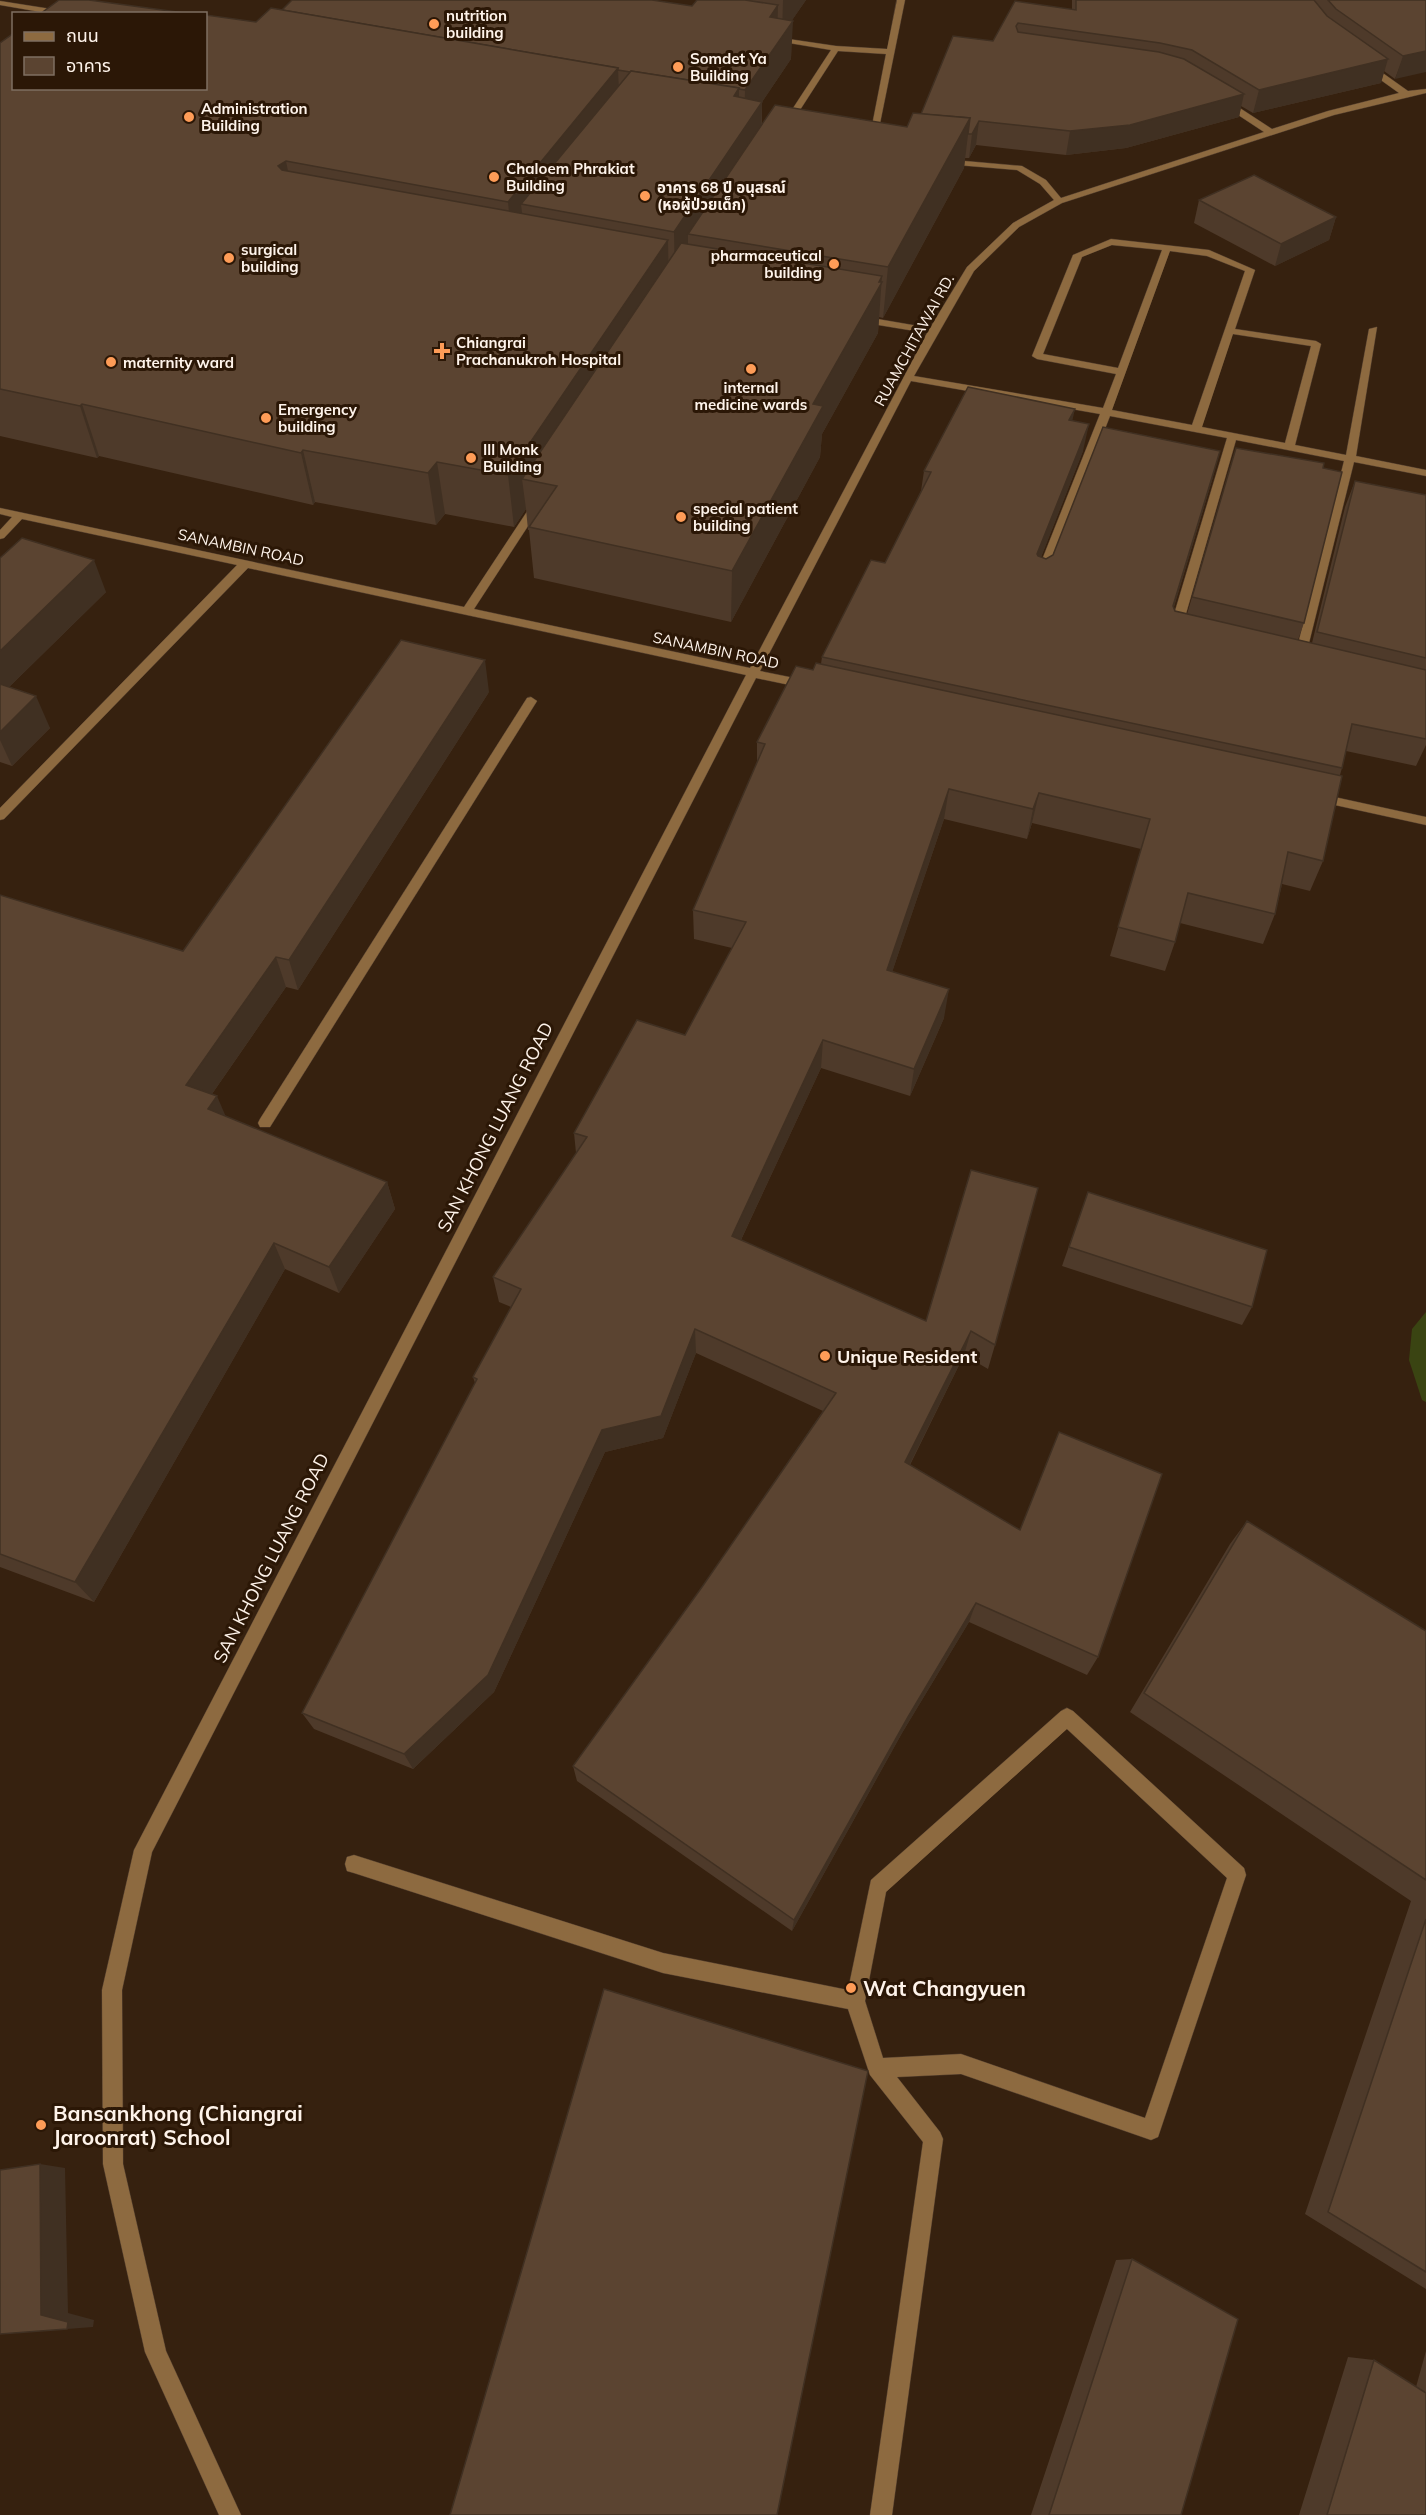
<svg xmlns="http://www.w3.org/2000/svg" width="1426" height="2515" font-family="Mulish,'Noto Sans Thai',sans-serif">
<rect width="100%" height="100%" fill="#36210f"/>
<!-- green -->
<path fill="#3a4412" d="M1426,1312V1402L1422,1400L1409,1360L1412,1329Z"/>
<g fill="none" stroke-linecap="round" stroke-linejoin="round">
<!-- minor casing -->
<g stroke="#523e2e" stroke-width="1">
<g id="minor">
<path d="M897,0H905L876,143L869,141L886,54L838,51L789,127H783L782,125L831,50L771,40H768V36L836,46L887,49Z"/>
<path d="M0,1L70,12L74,14H52L0,5Z"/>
<path d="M1364,64H1370L1408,91L1426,89V93L1334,115L1062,203L1019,227L974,271L914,376L1103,408L1116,374L1037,359L1032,356L1073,255L1111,239L1209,250L1255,270L1235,329L1316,341L1321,344L1295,445L1346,455L1369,329L1377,327L1356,456L1426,470V476L1354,462L1304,663L1300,664L1294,660L1344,461L1236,440L1181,631L1175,635L1169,631L1227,438L1110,416L1048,575L1042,578L1036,575L1100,414L911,381L760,671L809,681L815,685L809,689L756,678L152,1852L122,1990L123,2164L166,2351L241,2515H219L145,2352L103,2164L102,1990L134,1850L746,675L248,568L4,819L0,820V808L237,565L22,519L4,538L0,539V530L12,517L0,514V508L464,607L534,501L538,500L543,503L474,609L750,668L927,333L860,322L855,319L860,316L930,328L967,267L1013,223L1054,200L1040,184L1017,170L945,164L942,163V159L1022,166L1046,180L1061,198L1264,132L1220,103V99H1226L1272,129L1328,111L1399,93L1364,68ZM1112,245L1162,250L1118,368L1043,354L1082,257ZM1170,251L1207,256L1245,271L1192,425L1112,410ZM1233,334L1311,346L1285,443L1202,427Z"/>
<path d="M531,697L537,701L270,1127H260L258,1123L260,1119L527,698Z"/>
<path d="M1316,793L1426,817V825L1312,800L1310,797L1312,794Z"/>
<path d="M1067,1708L1073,1711L1244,1868L1246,1875L1158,2137L1151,2140L961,2074L897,2077L940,2132L943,2139L892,2515H870L923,2142L870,2075L848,2009L663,1973L354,1873L347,1871L345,1864L347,1857L354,1855L663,1953L848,1990L871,1880L1061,1711ZM1067,1729L1227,1878L1145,2118L961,2054L883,2058L865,2001L886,1892Z"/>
</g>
</g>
<!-- minor -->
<use href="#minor" fill="#8d6a40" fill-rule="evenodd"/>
</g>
<!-- wall -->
<g fill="#4e3a2a">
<path d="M697,0H806L792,20L791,59L762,102V124L907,127L993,41L1015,1L1072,10V0H1426L1395,79L1384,71L1381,83L1253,113L1241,106L1239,117L1126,148L1066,155L976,145L969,158H965L964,168L883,318L879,317L878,333L822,434L820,457L731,622L534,578L529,530H528L526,509L514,527L445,514L436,525L315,502L313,505L99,456L97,458L0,436V43L256,22L282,10L692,6Z"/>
<path d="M1199,200L1336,217L1329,240L1275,266L1194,223Z"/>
<path d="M1072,421L1083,451L1041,557L1046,559L1213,477L1174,607L1175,611L1187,614L1236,448L1323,468L1304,623L1298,640L1312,643L1345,507L1355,481L1426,495V745L1416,766L1346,751L1342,768L1340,775L1323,861L1310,891L1282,884L1275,914L1263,944L1180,923L1175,942L1165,971L1110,956L1141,849L1032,823L1027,839L944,819L892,972L944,1018L910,1096L821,1068L741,1240L926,1321L971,1170L995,1345L988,1369L964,1355L910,1465L1098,1657L1087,1675L969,1622L902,1733L792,1931L577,1781L573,1766L702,1587L823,1411L696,1353L663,1438L605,1452L494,1692L413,1769L314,1729L302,1713L475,1383L473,1377L511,1307L499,1302L493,1277L576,1153L574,1133L685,1035L732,948L694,939L693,910L757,763V742L813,670L821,664L822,657L885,563L921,491L924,471Z"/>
<path d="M0,558L106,592L9,687L50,728L12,766L0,762Z"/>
<path d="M489,692L298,990L286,987L212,1094L226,1117L387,1182L395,1209L339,1293L285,1269L94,1602L0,1567V895L183,951Z"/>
<path d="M1088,1192L1252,1307L1242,1325L1062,1266Z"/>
<path d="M1247,1521L1426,1631V2289L1305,2214L1411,1901L1130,1712L1230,1544Z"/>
<path d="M1132,2259L1181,2515H1031L1116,2260Z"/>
<path d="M1426,2351V2515H1299L1348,2357L1374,2360L1416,2387Z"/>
</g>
<!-- shaded-wall -->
<g fill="#403022">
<path d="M783,0H806L782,35Z"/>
<path d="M778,5L777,43L770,17Z"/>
<path d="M793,21L791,59L762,102L761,151L688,234V262L675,283L674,232L734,96L739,88V137L744,129L745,90Z"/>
<path d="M1426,51V72L1395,79L1403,56Z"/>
<path d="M1388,59L1381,83L1253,113L1259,90Z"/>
<path d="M618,68L620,118L521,204L525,238L513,253L508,202Z"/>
<path d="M1244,94L1239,117L1126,148L1066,155L1070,131Z"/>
<path d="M970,118L964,168L883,318L888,267Z"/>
<path d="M979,121L976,145L969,158L972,134Z"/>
<path d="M286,161L296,212L278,166Z"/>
<path d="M1336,217L1329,240L1275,266L1281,244Z"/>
<path d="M668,240L669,292L522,479L526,509L514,527L508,475Z"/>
<path d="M882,276L878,333L822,434L820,457L731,622L732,571L813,404Z"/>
<path d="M82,404L99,456L97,458L80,406Z"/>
<path d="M1075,409L1069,435V420Z"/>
<path d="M1089,424L1083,451L1032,580L1037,554Z"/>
<path d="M303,450L315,502L313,505L301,453Z"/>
<path d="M1220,451L1213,477L1166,632L1173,606Z"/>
<path d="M437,462L445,514L436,525L428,473Z"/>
<path d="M94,560L106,592L0,696V651Z"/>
<path d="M485,660L489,692L298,990L289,960Z"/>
<path d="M36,696L50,728L12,766L0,740V732Z"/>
<path d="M949,789L944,819L883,999L887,970Z"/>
<path d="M1039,793L1032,823L1027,839L1033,809Z"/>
<path d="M276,957L286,987L198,1114L186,1085Z"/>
<path d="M949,989L944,1018L910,1096L914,1069Z"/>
<path d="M823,1040L821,1068L731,1261L732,1236Z"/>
<path d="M217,1096L229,1124L208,1109Z"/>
<path d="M387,1182L395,1209L339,1293L329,1267Z"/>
<path d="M274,1243L285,1269L94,1602L75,1582Z"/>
<path d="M695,1329L696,1353L663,1438L605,1452L494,1692L413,1769L404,1754L602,1430Z"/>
<path d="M971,1331L964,1355L900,1484L905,1462Z"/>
<path d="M976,1603L969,1622L902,1733L792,1931L794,1920L908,1717Z"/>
<path d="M40,2164L65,2168L68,2313L94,2320L93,2327L67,2329L41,2315Z"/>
</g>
<!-- building -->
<g fill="#5b4431" stroke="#403022" stroke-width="1.5">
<path d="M59,0H89L192,14H40Z"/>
<path d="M292,0H652L692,6L697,0H745L778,5L770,17L793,21L745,90L739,89V88L631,71L630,72L618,70V68L282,10Z"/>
<path d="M1076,0H1314L1327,16L1388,59L1259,90L1192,50L1160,43L1018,23L1016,26L1018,32L1159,52L1184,59L1244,94L1130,125L1070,131L979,121L972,134H968L970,118L921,114L953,36L993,41L1015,1L1076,10Z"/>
<path d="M1328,0H1426V51L1403,56L1336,9Z"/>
<path d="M271,8L618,68L508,202L286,161L278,166L282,170L668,240L508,475L437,462L428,473L303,450L301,453L82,404L80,406L0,389V43L14,33V88H206V15L256,22Z"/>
<path d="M631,71L739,88L734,96L762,102L674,232L521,204Z"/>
<path d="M775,105L907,127L913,113L970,118L888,267L688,234Z"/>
<path d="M1254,175L1336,217L1281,244L1199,200Z"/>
<path d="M681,243L882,276L879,282H882L813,404L823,406L732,571L529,527L557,486L522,479Z"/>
<path d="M968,387L1075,409L1069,420L1089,424L1037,554L1038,556L1046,559L1053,555L1103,427L1220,451L1173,606L1175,611L1426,670V739L1352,724L1342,768L822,657L871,560L885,563L931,472L924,471Z"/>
<path d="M1236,448L1324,463L1323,468L1342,472L1304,623L1192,597Z"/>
<path d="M1355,481L1426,495V658L1317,632Z"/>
<path d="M22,538L94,560L0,651V558Z"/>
<path d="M401,640L485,660L289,960L276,957L186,1085L217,1096L208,1109L387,1182L329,1267L274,1243L75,1582L0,1554V895L183,951Z"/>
<path d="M816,663L1342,776L1323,861L1288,852L1275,914L1188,893L1175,942L1118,927L1150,819L1039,793L1033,809L949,789L887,970L949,989L914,1069L823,1040L732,1236L926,1321L971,1170L1038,1188L995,1345L971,1331L905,1462L1020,1530L1059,1432L1162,1474L1098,1657L976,1603L908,1717L794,1920L573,1766L702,1587L836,1393L695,1329L661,1416L602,1430L488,1675L404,1754L302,1713L477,1379L473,1377L521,1289L493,1277L587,1137L574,1133L637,1020L685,1035L746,922L693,910L765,744L757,742L796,666L813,670Z"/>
<path d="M0,684L36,696L0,732Z"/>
<path d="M1088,1192L1267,1250L1252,1307L1069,1247Z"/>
<path d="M1247,1521L1426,1631V1880L1144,1693Z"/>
<path d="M1426,1919V2272L1328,2212Z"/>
<path d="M604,1989L868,2071L777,2515H450Z"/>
<path d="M40,2164L41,2315L68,2322L67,2329L0,2334V2170Z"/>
<path d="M1132,2259L1238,2319L1181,2515H1049Z"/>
<path d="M1374,2360L1426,2393V2515H1327Z"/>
</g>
<!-- markers -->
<g fill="#fe9c57" stroke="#2b1706" stroke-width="2">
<circle cx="434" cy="24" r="6"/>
<circle cx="678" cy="67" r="6"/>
<circle cx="189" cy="117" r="6"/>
<circle cx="494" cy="177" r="6"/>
<circle cx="645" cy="196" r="6"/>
<circle cx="229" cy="258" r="6"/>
<circle cx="834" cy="264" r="6"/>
<path d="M439 342h6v6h6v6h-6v6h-6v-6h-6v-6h6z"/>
<circle cx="111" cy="362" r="6"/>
<circle cx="751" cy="369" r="6"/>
<circle cx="266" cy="418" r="6"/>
<circle cx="471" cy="458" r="6"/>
<circle cx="681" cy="517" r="6"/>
<circle cx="825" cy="1356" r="6"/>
<circle cx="851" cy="1988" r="6"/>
<circle cx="41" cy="2125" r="6"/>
</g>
<g text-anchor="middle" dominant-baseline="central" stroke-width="6" stroke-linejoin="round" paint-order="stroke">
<!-- far-poi labels -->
<g font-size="15" font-weight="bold" fill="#fef3ea" stroke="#2b1706" text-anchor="start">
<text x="446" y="15">nutrition<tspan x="446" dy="17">building</tspan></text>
<text x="690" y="58">Somdet Ya<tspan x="690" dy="17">Building</tspan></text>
<text x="201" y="108">Administration<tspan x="201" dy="17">Building</tspan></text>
<text x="506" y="168">Chaloem Phrakiat<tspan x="506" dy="17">Building</tspan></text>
<text x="657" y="187">อาคาร 68 ปี อนุสรณ์<tspan x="657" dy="17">(หอผู้ป่วยเด็ก)</tspan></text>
<text x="241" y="249">surgical<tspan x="241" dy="17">building</tspan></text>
<text x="822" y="255" text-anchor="end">pharmaceutical<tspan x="822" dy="17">building</tspan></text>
<text x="456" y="342">Chiangrai<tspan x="456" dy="17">Prachanukroh Hospital</tspan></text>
<text x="123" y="362">maternity ward</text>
<text x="751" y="387" text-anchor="middle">internal<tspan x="751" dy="17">medicine wards</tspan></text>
<text x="278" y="409">Emergency<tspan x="278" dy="17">building</tspan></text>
<text x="483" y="449">Ill Monk<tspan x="483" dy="17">Building</tspan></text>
<text x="693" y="508">special patient<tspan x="693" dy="17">building</tspan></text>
</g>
<!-- far-street labels -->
<g font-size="15" fill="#fef3ea" stroke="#2b1706">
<text transform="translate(914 340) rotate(-61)">RUAMCHITAWAI RD.</text>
<text transform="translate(241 547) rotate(12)">SANAMBIN ROAD</text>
<text transform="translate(716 650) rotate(12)">SANAMBIN ROAD</text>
</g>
<!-- street labels -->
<g font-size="18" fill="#fef3ea" stroke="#2b1706">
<text transform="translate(495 1127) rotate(-63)">SAN KHONG LUANG ROAD</text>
<text transform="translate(271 1558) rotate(-63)">SAN KHONG LUANG ROAD</text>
</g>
<!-- poi labels -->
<g font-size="18" font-weight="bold" fill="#fef3ea" stroke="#2b1706" text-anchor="start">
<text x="837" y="1356">Unique Resident</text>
</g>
<!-- near-poi labels -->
<g font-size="21" font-weight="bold" fill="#fef3ea" stroke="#2b1706" text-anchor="start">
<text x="863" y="1988">Wat Changyuen</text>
<text x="53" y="2113">Bansankhong (Chiangrai<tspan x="53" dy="24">Jaroonrat) School</tspan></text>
</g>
</g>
<!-- legend -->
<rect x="12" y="12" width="195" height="78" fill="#2b1706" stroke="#7f6f61" stroke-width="1.5"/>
<rect x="24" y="32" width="30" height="9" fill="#8d6a40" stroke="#7f6f61" stroke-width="1.5"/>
<text x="66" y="42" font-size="18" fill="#fef3ea">ถนน</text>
<rect x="24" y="57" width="30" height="18" fill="#5b4431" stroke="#7f6f61" stroke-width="1.5"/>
<text x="66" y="72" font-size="18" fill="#fef3ea">อาคาร</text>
</svg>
